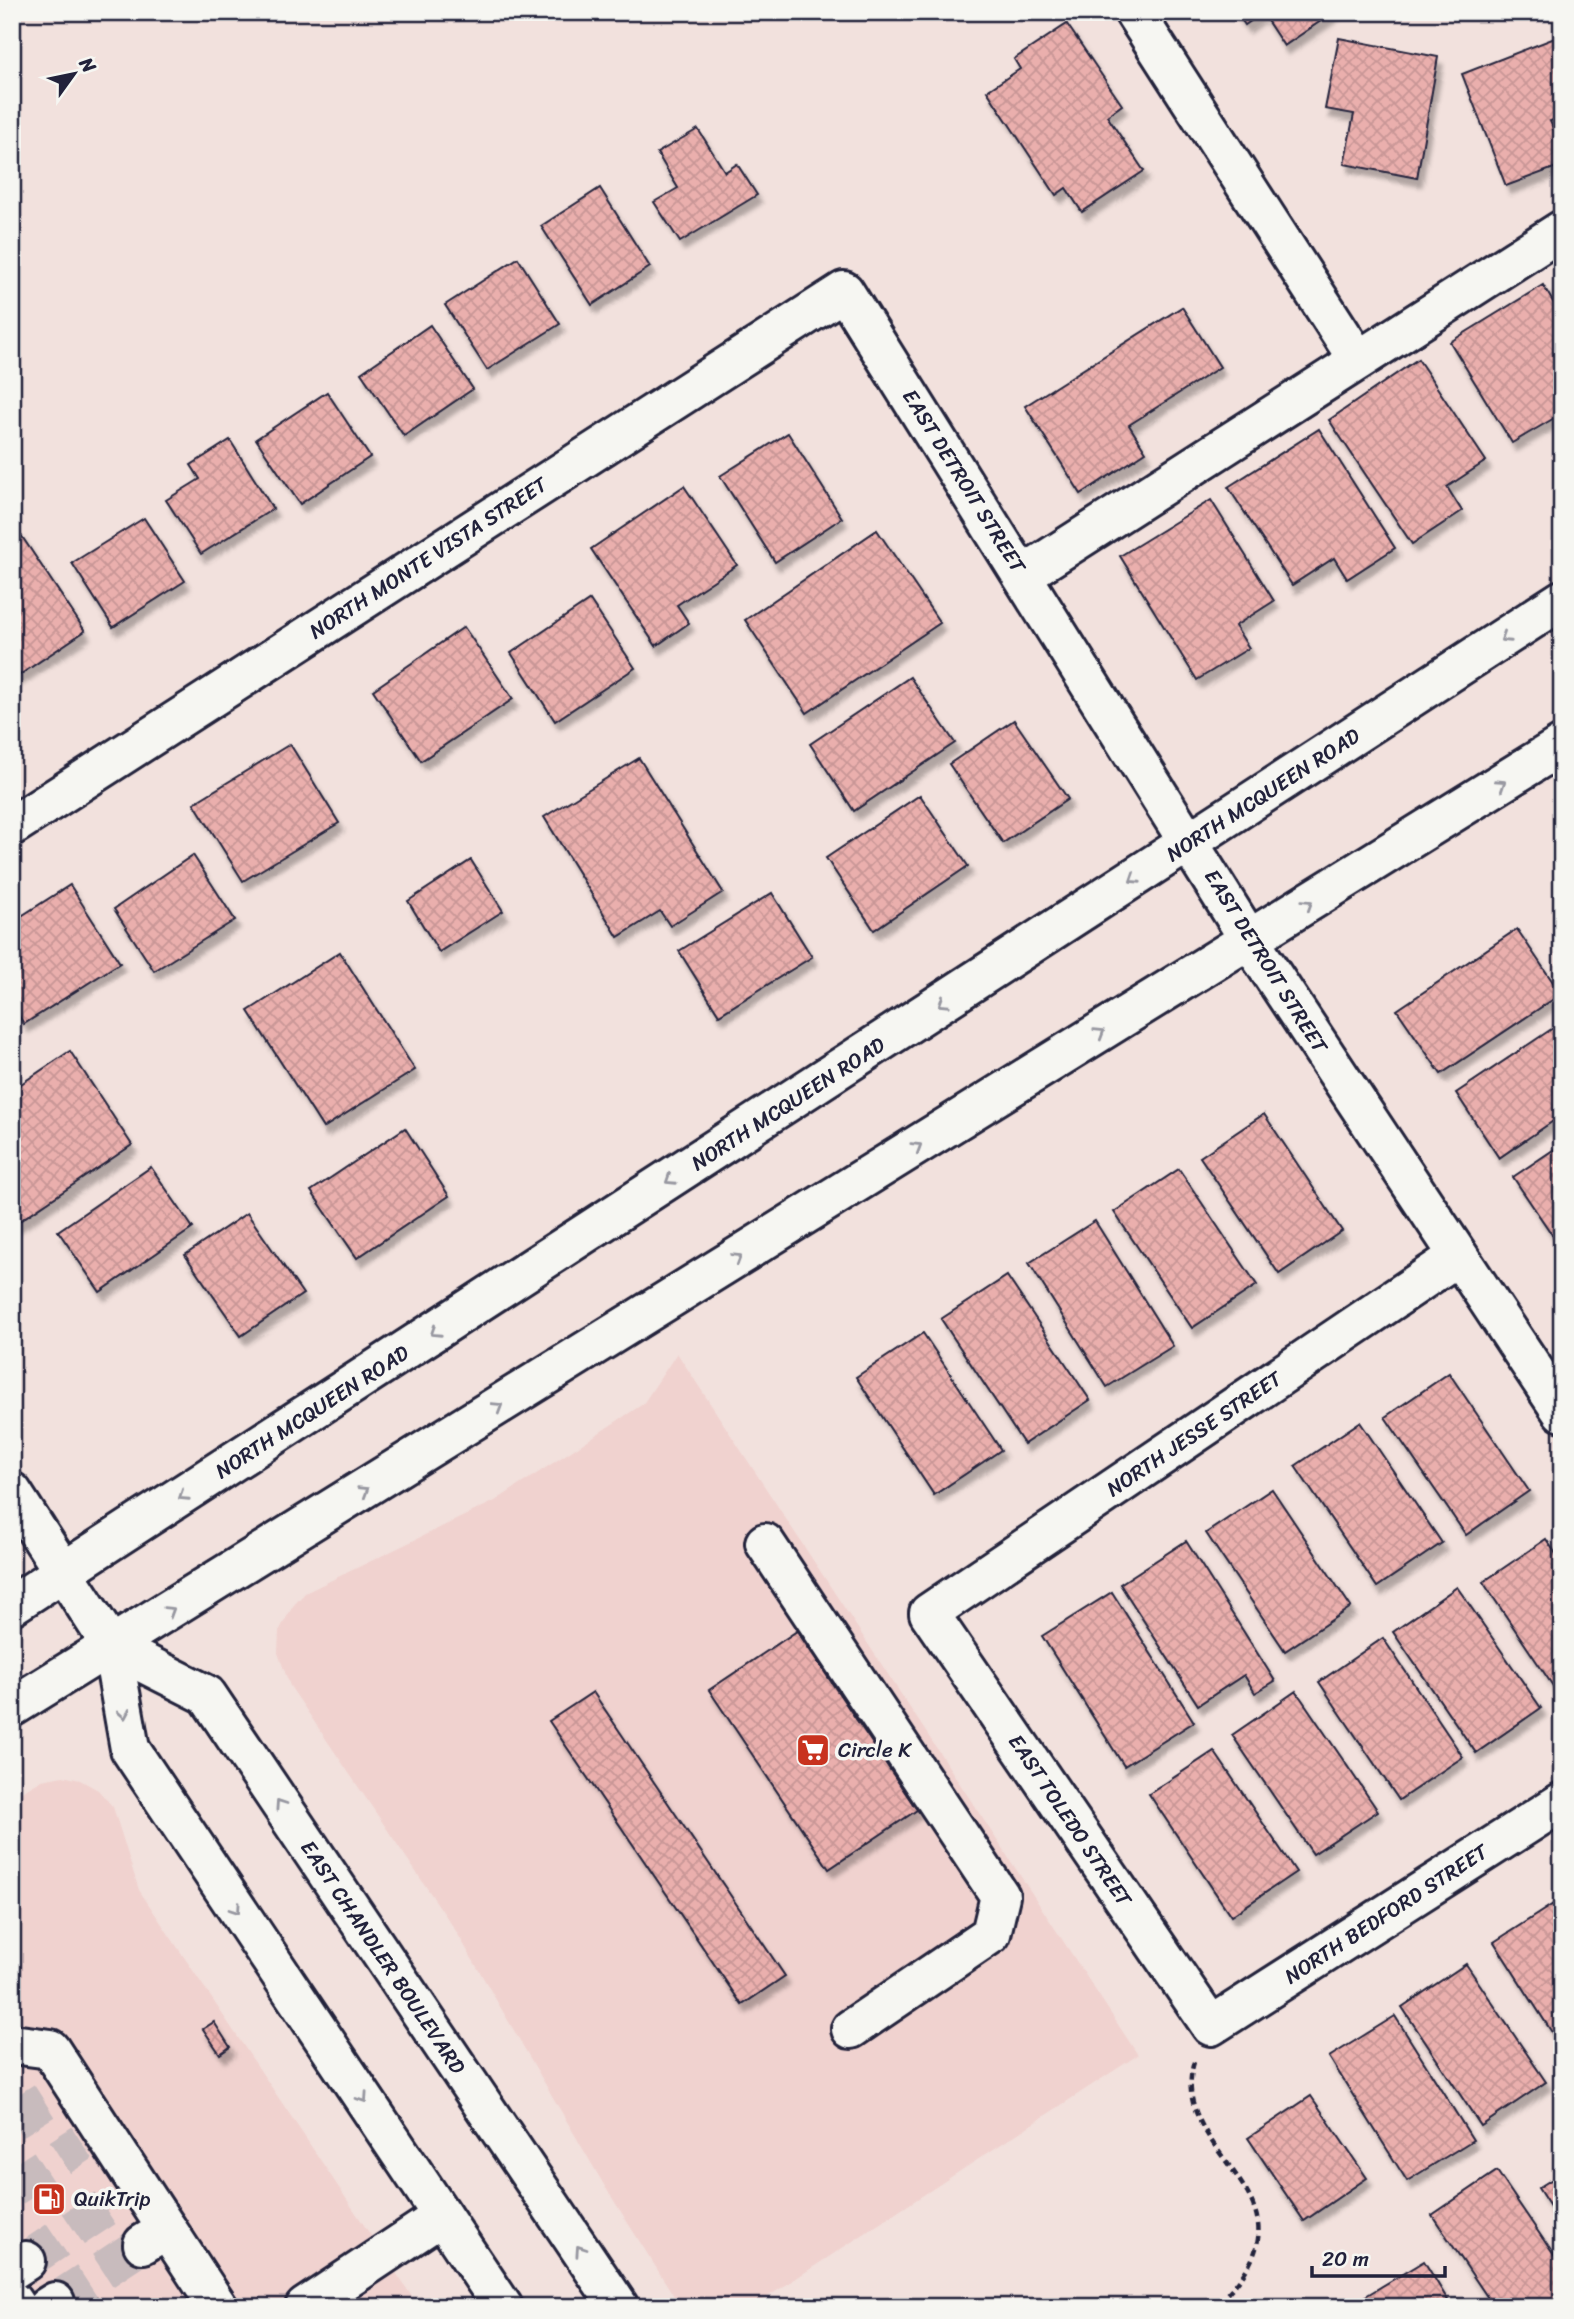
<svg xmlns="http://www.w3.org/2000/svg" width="1574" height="2319" font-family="Sriracha,sans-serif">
<defs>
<pattern id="building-cross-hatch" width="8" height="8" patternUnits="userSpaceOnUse" patternTransform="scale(1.75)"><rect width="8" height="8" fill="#eaafad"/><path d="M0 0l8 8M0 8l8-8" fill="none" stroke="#c89696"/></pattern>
<filter id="shadow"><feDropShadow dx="4.5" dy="8" stdDeviation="2" flood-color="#0004"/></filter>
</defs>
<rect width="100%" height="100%" fill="#f2e1dd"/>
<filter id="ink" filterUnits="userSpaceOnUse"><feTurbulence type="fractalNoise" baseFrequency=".0143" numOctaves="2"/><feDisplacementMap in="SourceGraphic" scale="14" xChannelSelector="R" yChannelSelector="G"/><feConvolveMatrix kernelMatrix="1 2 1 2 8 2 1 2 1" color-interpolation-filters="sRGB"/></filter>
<g filter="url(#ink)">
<!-- built -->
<g fill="#f0d2cf">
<path d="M677,1353L1138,2055L752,2307H681L604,2185L456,1931L290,1686L278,1653L279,1631L293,1606L305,1593L495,1501L643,1404Z"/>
<path d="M63,1776L80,1780L98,1790L113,1807L139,1890L419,2307H12V1798L42,1780Z"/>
</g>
<!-- building -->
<g fill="url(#building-cross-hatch)" stroke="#22223b" stroke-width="2" filter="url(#shadow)">
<path d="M1236,12H1334L1284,46L1262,13L1245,25Z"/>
<path d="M1067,24L1122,105L1107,116L1144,171L1082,212L1066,188L1056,195L987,91L1020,69L1014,59Z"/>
<path d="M1560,36L1562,117L1550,121L1562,150V165L1506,186L1462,74Z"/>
<path d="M1339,38L1438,57L1417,178L1344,164L1354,114L1325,109Z"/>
<path d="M698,129L725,172L737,164L757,195L680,242L654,202L678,188L657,153Z"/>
<path d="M600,188L650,267L592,305L541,226Z"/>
<path d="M518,258L560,324L487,370L445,305Z"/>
<path d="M1543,285L1562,317V427L1556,417L1512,443L1450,342Z"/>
<path d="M1182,307L1220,367L1129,425L1146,452L1081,494L1025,406Z"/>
<path d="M430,325L473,389L404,436L361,373Z"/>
<path d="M1418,359L1486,461L1447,487L1462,511L1412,544L1329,420Z"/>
<path d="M327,392L370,457L300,504L256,439Z"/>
<path d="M1319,429L1395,548L1347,579L1334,558L1292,585L1228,487Z"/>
<path d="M788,433L842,518L775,562L720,476Z"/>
<path d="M230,440L273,509L201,554L166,500L200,479L191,465Z"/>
<path d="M684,486L737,565L677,605L689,623L656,646L591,549Z"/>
<path d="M1211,500L1274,601L1235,626L1249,648L1197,680L1120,556Z"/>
<path d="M144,518L185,581L113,627L72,563Z"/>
<path d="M877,530L940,623L807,713L745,620Z"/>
<path d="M19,532L85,631L15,678L12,673V536Z"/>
<path d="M590,600L635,668L555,721L511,653Z"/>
<path d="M464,627L513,699L421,761L373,690Z"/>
<path d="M910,677L955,743L854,811L810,744Z"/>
<path d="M1014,720L1068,799L1003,843L949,764Z"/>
<path d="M290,744L339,823L243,881L194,803Z"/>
<path d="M639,758L723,892L670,926L660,911L618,937L544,817Z"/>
<path d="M920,795L968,866L874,930L826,858Z"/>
<path d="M193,855L235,920L154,971L114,909Z"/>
<path d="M471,860L503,911L439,952L408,901Z"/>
<path d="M70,885L120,963L24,1024L12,1005V922Z"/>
<path d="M772,893L812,957L719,1015L679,951Z"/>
<path d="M1517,929L1561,994L1441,1074L1397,1010Z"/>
<path d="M340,952L415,1070L323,1128L248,1011Z"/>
<path d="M1562,1022V1115L1499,1158L1456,1093Z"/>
<path d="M70,1051L132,1145L12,1226V1090Z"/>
<path d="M1264,1114L1342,1231L1279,1274L1200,1157Z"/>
<path d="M405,1128L449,1196L357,1258L311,1191Z"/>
<path d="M1562,1144V1238L1557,1242L1513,1177Z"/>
<path d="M151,1167L193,1228L100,1292L58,1231Z"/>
<path d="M1179,1169L1257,1285L1192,1328L1114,1212Z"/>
<path d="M247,1213L303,1294L241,1336L185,1255Z"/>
<path d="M1095,1221L1173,1346L1107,1387L1029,1263Z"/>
<path d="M1007,1276L1090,1400L1024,1444L941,1319Z"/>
<path d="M923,1333L1001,1450L934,1495L856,1377Z"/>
<path d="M1449,1373L1529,1491L1466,1535L1385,1417Z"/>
<path d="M1360,1422L1442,1543L1377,1587L1295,1466Z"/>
<path d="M1272,1489L1351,1607L1285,1651L1206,1533Z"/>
<path d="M1546,1539L1562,1563V1689L1557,1692L1483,1582Z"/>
<path d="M1186,1541L1275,1681L1255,1693L1244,1675L1198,1705L1120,1584Z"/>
<path d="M1457,1587L1541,1708L1476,1753L1393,1632Z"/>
<path d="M1112,1592L1194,1722L1124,1766L1042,1636Z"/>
<path d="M797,1631L917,1810L829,1869L709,1690Z"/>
<path d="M1383,1638L1463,1757L1399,1800L1319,1682Z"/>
<path d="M1296,1691L1378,1811L1313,1854L1232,1735Z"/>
<path d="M593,1692L785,1976L742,2005L549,1721Z"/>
<path d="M1214,1751L1296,1872L1231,1916L1149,1794Z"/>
<path d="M1561,1899L1562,1901V2048L1494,1942Z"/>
<path d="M1466,1964L1546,2082L1481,2126L1402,2007Z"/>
<path d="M1395,2016L1473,2140L1407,2181L1329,2057Z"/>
<path d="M214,2022L230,2047L220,2054L203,2029Z"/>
<path d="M1311,2096L1367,2178L1304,2221L1248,2138Z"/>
<path d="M1497,2171L1562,2267L1559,2307H1494L1432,2215Z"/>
<path d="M1562,2173V2225L1538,2188Z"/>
<path d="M1424,2261L1452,2307H1363L1359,2300Z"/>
</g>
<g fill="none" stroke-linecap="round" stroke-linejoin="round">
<!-- minor-tunnel -->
<g stroke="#c8bbbd" stroke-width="38" stroke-dasharray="38 19" stroke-linecap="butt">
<path d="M12,2121L56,2093"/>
<path d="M12,2188L82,2143"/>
<path d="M26,2261L117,2200"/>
<path d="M55,2302L143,2244"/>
</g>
<!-- minor casing -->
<g stroke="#22223b" stroke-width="44">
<g id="minor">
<path d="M1134,12L1358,360"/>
<path d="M1023,575L1562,230"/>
<path d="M12,826L844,291L1250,941L1562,1412"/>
<path d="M1458,1256L929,1613L1211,2026L1562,1802"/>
<path d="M765,1543L1000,1896L991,1934L851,2029"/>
<path d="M12,2044L50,2049L167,2229L143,2244"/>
<path d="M167,2229L218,2307"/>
<path d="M12,2270L26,2261"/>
<path d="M12,2301L16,2307"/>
<path d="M47,2307L55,2302"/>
<path d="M305,2307L442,2216"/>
</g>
</g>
<!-- major casing -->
<g stroke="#22223b" stroke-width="44">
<g id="major">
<path d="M12,1492L112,1647L130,1749L503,2307"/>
<path d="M12,1605L1562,600"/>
<path d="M112,1647L207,1695L619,2307"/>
<path d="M12,1707L1562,745"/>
</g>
</g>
<!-- path -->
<path stroke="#22223b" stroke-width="4.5" stroke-dasharray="7 5" stroke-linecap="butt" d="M1194,2062C1165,2158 1337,2198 1213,2307"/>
<!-- minor -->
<use href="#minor" stroke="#f6f6f2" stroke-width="38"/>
<!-- major -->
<use href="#major" stroke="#f6f6f2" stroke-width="38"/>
</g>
<!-- one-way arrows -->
<defs><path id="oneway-chevron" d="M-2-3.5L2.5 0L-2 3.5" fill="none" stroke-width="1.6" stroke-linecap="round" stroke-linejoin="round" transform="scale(1.75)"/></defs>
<g stroke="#9797a0">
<use href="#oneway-chevron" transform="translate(1505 638) rotate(147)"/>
<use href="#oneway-chevron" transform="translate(1501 784) rotate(-33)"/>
<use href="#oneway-chevron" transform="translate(1134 879) rotate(147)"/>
<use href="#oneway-chevron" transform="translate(1308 904) rotate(-32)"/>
<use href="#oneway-chevron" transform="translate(943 1003) rotate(147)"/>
<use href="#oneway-chevron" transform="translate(1100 1033) rotate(-32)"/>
<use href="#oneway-chevron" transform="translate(917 1147) rotate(-32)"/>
<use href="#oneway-chevron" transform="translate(670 1180) rotate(147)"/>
<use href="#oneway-chevron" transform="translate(737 1258) rotate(-32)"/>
<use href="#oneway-chevron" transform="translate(435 1332) rotate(147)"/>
<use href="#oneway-chevron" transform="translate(498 1407) rotate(-32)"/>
<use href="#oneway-chevron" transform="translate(364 1491) rotate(-32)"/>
<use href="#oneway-chevron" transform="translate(183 1496) rotate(147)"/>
<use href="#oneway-chevron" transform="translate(170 1611) rotate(-32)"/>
<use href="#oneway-chevron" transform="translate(124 1714) rotate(80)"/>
<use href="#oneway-chevron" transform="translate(280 1804) rotate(-124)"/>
<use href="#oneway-chevron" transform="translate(236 1909) rotate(56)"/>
<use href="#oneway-chevron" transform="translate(363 2098) rotate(56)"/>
<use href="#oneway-chevron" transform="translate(580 2250) rotate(-124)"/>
</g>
</g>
<!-- icons -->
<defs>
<g id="supermarket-square" transform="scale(1.75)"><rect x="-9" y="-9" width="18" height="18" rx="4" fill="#c8321e" stroke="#f6f6f2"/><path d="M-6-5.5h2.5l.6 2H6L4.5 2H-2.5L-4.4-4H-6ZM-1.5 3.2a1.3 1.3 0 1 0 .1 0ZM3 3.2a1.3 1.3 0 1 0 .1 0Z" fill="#fff"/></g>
<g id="fuel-square" transform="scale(1.75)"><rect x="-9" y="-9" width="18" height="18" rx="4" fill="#c8321e" stroke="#f6f6f2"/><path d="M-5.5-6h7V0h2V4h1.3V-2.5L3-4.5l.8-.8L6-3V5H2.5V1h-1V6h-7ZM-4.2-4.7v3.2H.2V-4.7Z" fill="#fff"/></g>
</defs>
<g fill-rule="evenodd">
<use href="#supermarket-square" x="813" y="1750"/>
<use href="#fuel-square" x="49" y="2199"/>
</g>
<g text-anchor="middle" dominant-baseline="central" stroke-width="7" stroke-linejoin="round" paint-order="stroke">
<!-- street labels -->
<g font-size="21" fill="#22223b" stroke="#f6f6f2">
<text transform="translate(964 481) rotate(58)">EAST DETROIT STREET</text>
<text transform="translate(428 558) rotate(-33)">NORTH MONTE VISTA STREET</text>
<text transform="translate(1263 795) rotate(-33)">NORTH MCQUEEN ROAD</text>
<text transform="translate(1266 961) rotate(58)">EAST DETROIT STREET</text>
<text transform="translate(788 1104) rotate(-33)">NORTH MCQUEEN ROAD</text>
<text transform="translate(312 1412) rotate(-33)">NORTH MCQUEEN ROAD</text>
<text transform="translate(1194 1434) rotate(-34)">NORTH JESSE STREET</text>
<text transform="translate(1070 1820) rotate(56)">EAST TOLEDO STREET</text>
<text transform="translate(1386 1914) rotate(-33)">NORTH BEDFORD STREET</text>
<text transform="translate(383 1957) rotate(56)">EAST CHANDLER BOULEVARD</text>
</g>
<!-- poi labels -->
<g font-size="21" fill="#22223b" stroke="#f6f6f2" text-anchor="start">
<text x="838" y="1750">Circle K</text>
<text x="74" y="2199">QuikTrip</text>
</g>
</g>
<!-- margin -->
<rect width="1574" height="2319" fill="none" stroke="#f6f6f2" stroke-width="42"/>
<rect x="21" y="21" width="1532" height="2277" fill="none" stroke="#22223b" stroke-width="2.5" filter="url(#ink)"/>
<!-- north arrow -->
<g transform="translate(74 74) rotate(57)" stroke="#f6f6f2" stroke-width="5" paint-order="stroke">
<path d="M0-5L12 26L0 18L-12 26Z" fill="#22223b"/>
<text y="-10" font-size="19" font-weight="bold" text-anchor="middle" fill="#22223b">N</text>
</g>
<!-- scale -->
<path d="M1312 2266v10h133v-10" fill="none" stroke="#22223b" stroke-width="3.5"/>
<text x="1322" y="2266" font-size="21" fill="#22223b" stroke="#f6f6f2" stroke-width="5" paint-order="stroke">20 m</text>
</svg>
